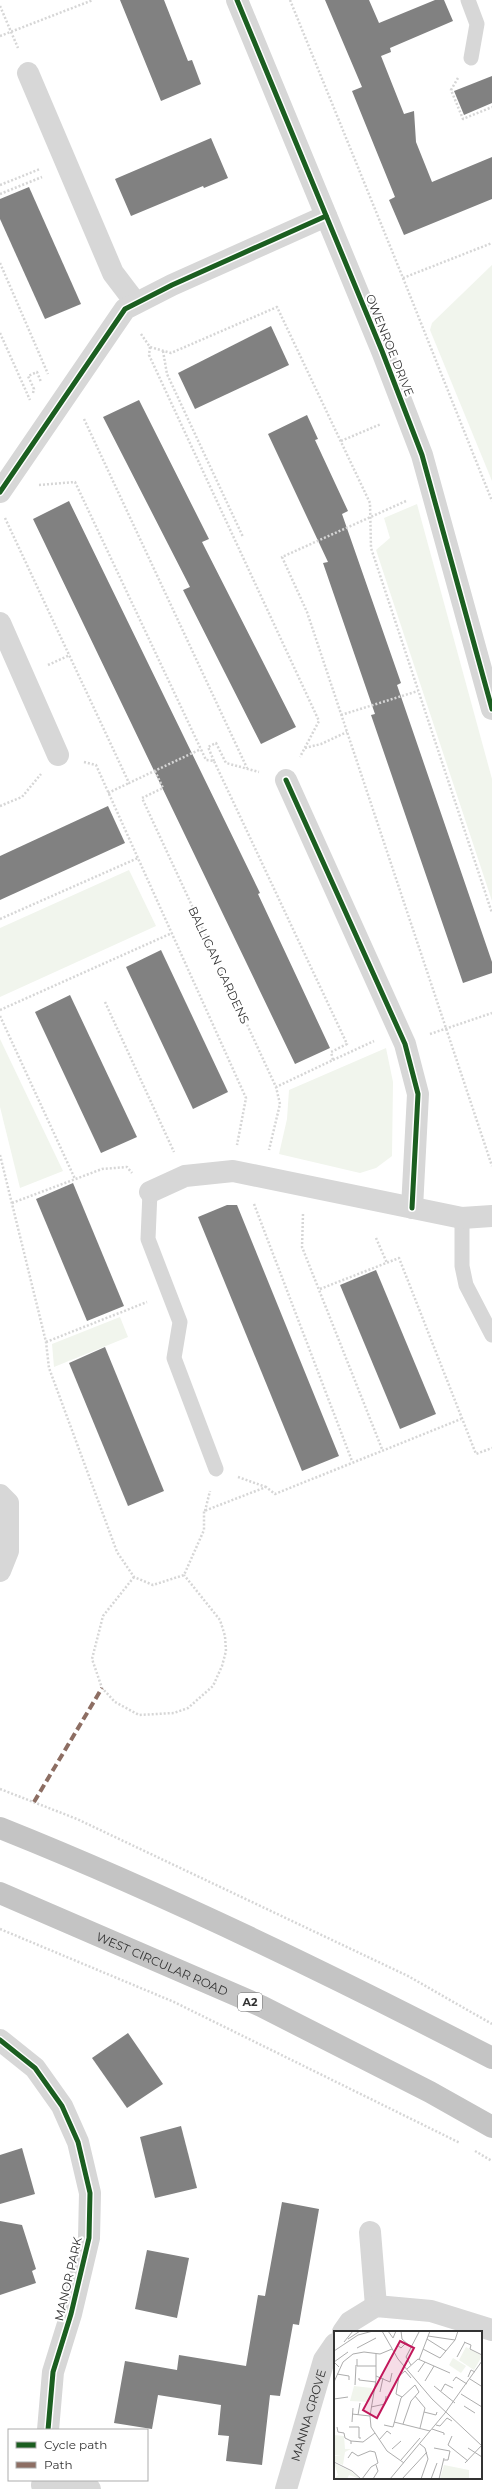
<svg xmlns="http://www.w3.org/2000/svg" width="492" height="2489" font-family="Montserrat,sans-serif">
<rect width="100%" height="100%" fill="#fff"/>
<!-- green -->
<g fill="#f1f5ed">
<path d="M492,265V481L430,330L432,323Z"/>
<path d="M417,504L492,779V901L376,550L390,538L384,518Z"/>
<path d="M129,870L156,926L0,997V928Z"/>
<path d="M0,1039L63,1171L20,1188L0,1107Z"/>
<path d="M386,1048L393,1082L392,1156L376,1168L360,1173L279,1154L287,1119L289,1090Z"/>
<path d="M120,1317L128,1337L54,1367L52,1344Z"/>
</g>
<!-- building -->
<g fill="#818181">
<path d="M120,0H164L188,61L192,60L201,84L161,101Z"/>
<path d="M325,0H369L379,23L435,0H444L453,21L390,48L391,52L381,56L404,114L414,111L416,142L432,182L492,157V199L404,235L389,200L395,197L352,91L362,87Z"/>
<path d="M492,76V103L464,115L454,91Z"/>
<path d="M211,138L228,178L204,188L203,186L131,216L115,179Z"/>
<path d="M29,187L81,304L45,319L0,219V199Z"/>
<path d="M271,326L289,365L195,409L178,373Z"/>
<path d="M139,400L209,539L202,542L296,727L261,744L183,590L190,587L103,417Z"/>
<path d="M307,415L318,439L315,440L348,511L342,514L401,683L397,685L492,962V973L463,983L371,715L375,714L323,563L328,562L268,434Z"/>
<path d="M69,501L260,893L258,894L330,1048L295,1064L33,519Z"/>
<path d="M108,806L125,843L0,900V856Z"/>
<path d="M161,950L228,1092L193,1109L126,967Z"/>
<path d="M70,995L137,1137L101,1153L35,1012Z"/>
<path d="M73,1183L124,1306L87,1321L36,1199Z"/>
<path d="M227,1205H237L339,1456L302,1471L198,1217Z"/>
<path d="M376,1270L436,1414L400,1429L340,1285Z"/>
<path d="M105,1347L164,1491L128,1506L69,1363Z"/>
<path d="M128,2033L163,2084L127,2108L92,2058Z"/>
<path d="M181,2126L197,2188L155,2198L140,2137Z"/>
<path d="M22,2148L35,2194L0,2204V2155Z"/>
<path d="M282,2202L319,2209L299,2325L293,2324L280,2396L270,2395L262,2465L226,2461L229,2436L218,2435L221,2405L158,2395L152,2429L114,2423L125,2361L177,2370L179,2355L246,2366L258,2295L265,2296Z"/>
<path d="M0,2221L22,2225L36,2269L32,2271L36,2283L0,2295Z"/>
<path d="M147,2250L189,2258L177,2318L135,2309Z"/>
</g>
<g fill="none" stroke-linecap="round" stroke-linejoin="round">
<!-- path -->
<g stroke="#d6d6d6" stroke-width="2.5" stroke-dasharray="2 2" stroke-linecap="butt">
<path d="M290,0L403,278L492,243"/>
<path d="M0,6L18,48"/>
<path d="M0,36L93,0"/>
<path d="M458,78L451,90L463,119L492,107"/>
<path d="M0,185L40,169"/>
<path d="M0,194L42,177"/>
<path d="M0,263L48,374"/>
<path d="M403,278L492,501"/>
<path d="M0,333L30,400"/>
<path d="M141,334L150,347L171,353L277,307L370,503L371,548L492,913"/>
<path d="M150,347L149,355L319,721L300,757"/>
<path d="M163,351L167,374L243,537"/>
<path d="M33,393L34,389L28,376L37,372L41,382"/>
<path d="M84,419L247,768"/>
<path d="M341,441L381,424"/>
<path d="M39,485L75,482L206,760L214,761L347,1044L331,1052L333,1060L276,1087"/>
<path d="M406,501L282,557L307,612L492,1166"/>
<path d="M5,518L129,783L201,749"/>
<path d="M48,665L70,655"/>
<path d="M341,715L418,691"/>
<path d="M305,748L321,744L347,732"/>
<path d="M214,761L208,747L216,743L226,763L259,772"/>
<path d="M84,762L96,765L246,1098L237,1145"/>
<path d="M155,771L163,788L142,798L276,1087L280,1104L269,1150"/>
<path d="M108,793L129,783"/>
<path d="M0,806L22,797L41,774"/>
<path d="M0,919L138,858"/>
<path d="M105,1002L174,1152"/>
<path d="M0,1010L172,933"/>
<path d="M0,1016L75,1179"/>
<path d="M430,1034L492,1013"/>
<path d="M333,1060L374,1041"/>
<path d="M0,1155L46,1342L49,1368L117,1552L134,1577L153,1585L184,1575L204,1530V1511L266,1487L275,1494L461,1419"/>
<path d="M12,1203L102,1169L127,1167L132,1173"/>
<path d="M254,1204L352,1461"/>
<path d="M303,1214L302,1247L382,1449"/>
<path d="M376,1238L387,1263"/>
<path d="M320,1289L399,1258L476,1454L492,1448"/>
<path d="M46,1342L147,1302"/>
<path d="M238,1477L266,1487"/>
<path d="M205,1511L210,1491"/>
<path d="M134,1577L103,1616L92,1659L102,1688L115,1702L139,1715L174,1713L188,1708L213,1686L222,1666L226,1651L225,1636L220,1620L184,1575"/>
<path d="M0,1789L77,1819L408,1976L492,2024"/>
<path d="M0,1929L174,2002L460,2143"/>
<path d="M475,2151L492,2161"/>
</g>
<!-- lane -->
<g stroke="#d7d7d7" stroke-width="15">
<path d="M468,0L477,24L471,58"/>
<path d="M150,1192L148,1239L180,1322L174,1358L216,1469"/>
<path d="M462,1218V1266L466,1285L492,1335"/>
</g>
<!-- street -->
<g stroke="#d7d7d7" stroke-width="22">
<path d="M237,0L382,351L422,455L492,709"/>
<path d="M28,73L113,273L135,302"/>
<path d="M0,492L125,309L172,285L326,216"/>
<path d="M0,623L58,755"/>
<path d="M286,780L405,1044L418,1094L412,1208"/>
<path d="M150,1192L185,1176L233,1171L462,1218L492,1216"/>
<path d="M0,1495L8,1503V1551L0,1571"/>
<path d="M0,2040L35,2068L62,2106L78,2142L90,2193L89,2238L71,2314L53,2372L48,2430"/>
<path d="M370,2232L376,2306"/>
<path d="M343,2332L350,2322L376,2306L431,2311L492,2330"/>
<path d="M42,2485L90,2489"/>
<path id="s1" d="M286,2489L324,2360L335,2344"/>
</g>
<!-- highway -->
<g stroke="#c4c4c4" stroke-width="22">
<path d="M0,1828C168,1895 332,1975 492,2058"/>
<path id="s2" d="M0,1893L261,2006L430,2092L492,2127"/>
</g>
<!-- quiet -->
<path stroke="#8d6e63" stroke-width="4" stroke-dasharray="8 4" stroke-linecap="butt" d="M34,1802L102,1688"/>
<!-- cycleway casing -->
<g stroke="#fff" stroke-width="8">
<g id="cycleway">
<path d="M237,0L382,351L422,455L492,709"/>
<path d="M0,492L125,309L172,285L326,216"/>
<path d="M286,780L405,1044L418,1094L412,1208"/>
<path d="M0,2040L35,2068L62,2106L78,2142L90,2193L89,2238L71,2314L53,2372L48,2430"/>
</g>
</g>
<!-- cycleway -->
<use href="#cycleway" stroke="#1b5e20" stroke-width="5"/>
</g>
<g text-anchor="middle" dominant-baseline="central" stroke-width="4" stroke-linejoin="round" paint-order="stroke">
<!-- shield labels -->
<rect fill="#fff" stroke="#707070" stroke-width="1" x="238" y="1993" width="24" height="18" rx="3"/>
<g font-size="11" font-weight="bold" fill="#333">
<text x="250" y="2002">A2</text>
</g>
<!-- street labels -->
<g font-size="12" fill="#333" stroke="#fff">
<text transform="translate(390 345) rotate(68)">OWENROE DRIVE</text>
<text transform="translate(219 965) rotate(65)">BALLIGAN GARDENS</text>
<text stroke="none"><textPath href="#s2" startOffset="177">WEST CIRCULAR ROAD</textPath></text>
<text transform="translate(68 2279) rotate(-77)">MANOR PARK</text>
<text stroke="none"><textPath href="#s1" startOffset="77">MANNA GROVE</textPath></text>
</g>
</g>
<!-- overview -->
<g transform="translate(334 2331)">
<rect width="148" height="148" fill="#fff"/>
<path d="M132,16L148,25L140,39L125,29ZM119,27L132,35L127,42L115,34ZM20,55L38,57L35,71L16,70ZM0,104L10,105L11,118H17L11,121L9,134L0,130V125L7,124H0ZM0,132L18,141L26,148L15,144L13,148H0L4,144ZM110,134L135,139V148H106Z" fill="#f1f5ed"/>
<path fill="none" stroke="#adadad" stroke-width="1" d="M48,0L64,28L98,68L148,115M54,0L59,7L62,0M67,0L68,8L78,17M94,5L121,9M14,8L26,0M93,8L112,20M10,11L19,0M130,11L137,14L136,18L148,24M63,14L67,17L72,12M23,17L42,7M89,18L106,27L121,9L124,0M0,20L24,4L39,0M42,23V49L36,85L37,96L53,120L70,132M123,26L131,11M23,28V35H42M85,29L96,0M77,34L72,26L85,1M5,36L0,31L14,21M73,38L84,28L116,42M84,41L91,31M3,43L15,45V49M42,45L56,51L58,42M134,46L137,39L141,41M25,47V49L42,51M136,48L147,55M91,50L100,35M119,50L122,46L133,53M0,51L9,31L19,23L30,21L46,23L58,18M21,54L22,34M100,55L121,72M107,60L111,53L119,57M46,61L49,47M127,63L148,76M81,65L91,77L86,97M68,66L62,63L65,45L71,40L77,47M0,68L14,66M130,75L141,82M37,76L51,73L52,65M90,81L102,84L103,81M111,82L148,30M18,83L36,85M24,84L26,72M18,91L19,77M60,91L96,100M50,94L59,96L67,67L81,54L85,61L77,70L69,93M102,94L106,95L113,87L118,90M3,96L4,101L10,102L11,107L17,110M15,96H25V107H27M98,98L110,102V104M118,105L114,114L134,130M45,109L53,100L57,103M17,113V110L29,111L41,102M86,113L91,117L94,128L87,148M100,117L116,120L114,129H110M134,117L148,126M58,118L67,110M14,127L18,121L24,125L36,120L41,121L44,132L37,136L28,148M67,129L86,107M0,131L18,140L27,148M131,132L148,114M39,148L44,140L42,134M56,148L111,82M68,148L93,121M97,148L103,132M105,148L110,127"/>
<path fill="#c2185b" fill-opacity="0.15" stroke="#c2185b" stroke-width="2" d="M66,10L80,17L43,87L29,79Z"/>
<rect width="148" height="148" fill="none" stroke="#333" stroke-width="2"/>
</g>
<!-- legend -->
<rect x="8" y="2429" width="140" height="52" fill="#ffffff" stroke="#adadad"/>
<rect x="16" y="2442" width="20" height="6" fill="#1b5e20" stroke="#adadad"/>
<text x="44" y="2449" font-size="12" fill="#333333">Cycle path</text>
<rect x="16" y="2462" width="20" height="6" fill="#8d6e63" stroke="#adadad"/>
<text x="44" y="2469" font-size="12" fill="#333333">Path</text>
</svg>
